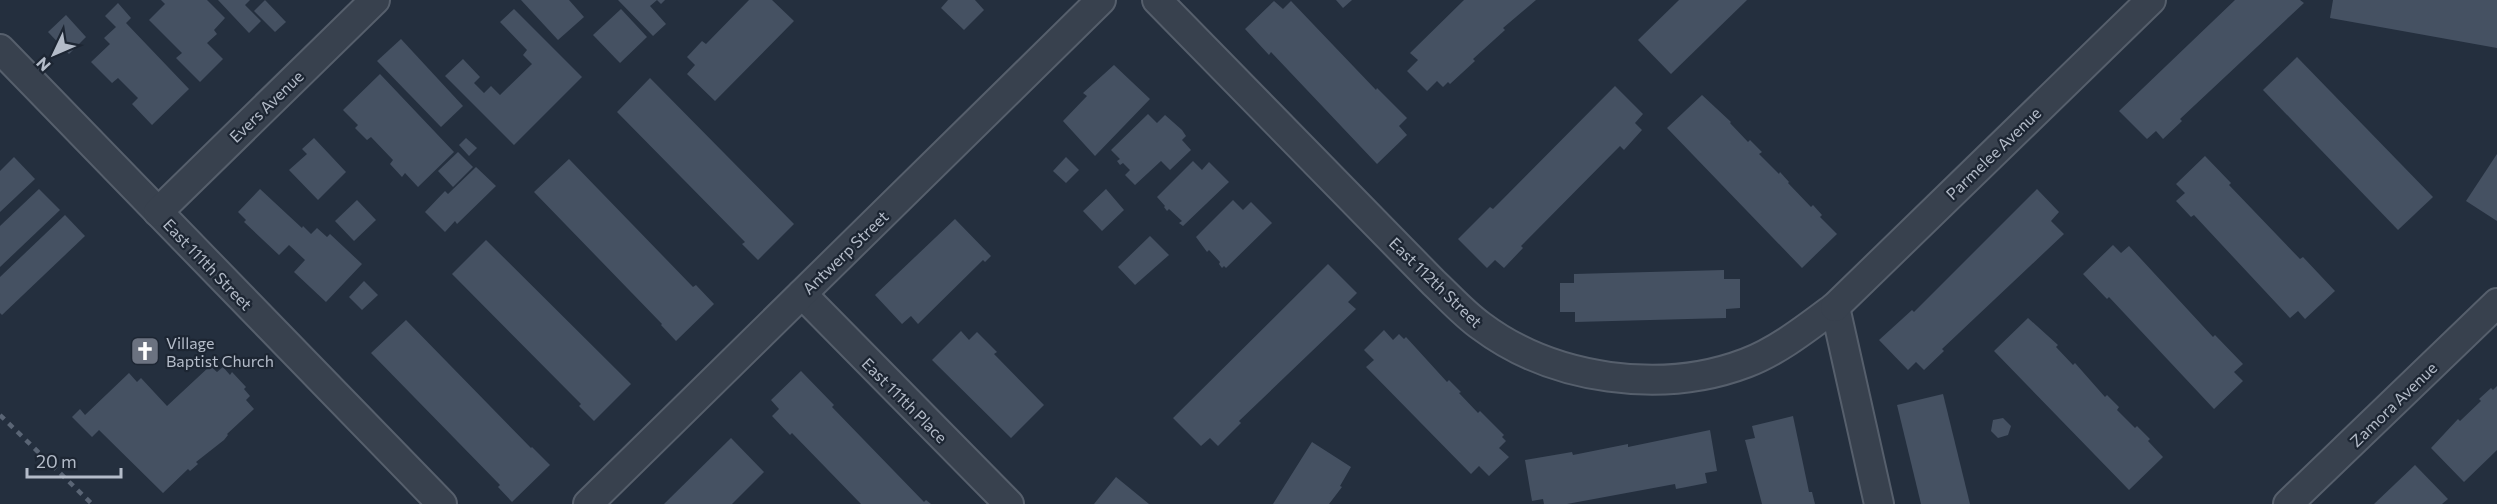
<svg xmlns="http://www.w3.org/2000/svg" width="2497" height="504" font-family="Commissioner,sans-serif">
<rect width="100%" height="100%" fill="#242f3e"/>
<!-- building -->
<g fill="#455162">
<path d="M161,0H207L225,18L214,30L217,34L207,43L223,59L200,82L176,58L182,53L149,20L165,4Z"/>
<path d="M218,0H250L245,5L261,21L249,33Z"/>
<path d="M265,0L286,22L275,32L254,11Z"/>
<path d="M521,0H569L584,17L558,40Z"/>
<path d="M618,0H665L661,4L657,0L650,6L666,24L653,36Z"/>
<path d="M749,0H772L794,21L715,101L687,74L695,65L687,57L702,41L706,44Z"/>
<path d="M948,0H975L984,10L964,30L941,8Z"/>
<path d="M1336,0H1352L1343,8Z"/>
<path d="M1464,0H1536L1503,28L1505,30L1473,59L1475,61L1450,84L1448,82L1443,87L1437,81L1427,91L1407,71L1418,60L1410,53Z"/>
<path d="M1679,0H1747L1671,74L1638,40Z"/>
<path d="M2235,0H2300L2304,3L2180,119L2182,121L2163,139L2156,131L2147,139L2119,111Z"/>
<path d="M2333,0H2497V48L2330,18Z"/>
<path d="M1274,1L1283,9L1291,1L1376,90L1377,88L1407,118L1399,126L1407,135L1377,164L1271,52L1269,55L1245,29Z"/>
<path d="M118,3L131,18L126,23L189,89L152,125L132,104L138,98L118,78L112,83L91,62L110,44L104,38L116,27L105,16Z"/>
<path d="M514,9L582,77L514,145L445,76L463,59L480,77L474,83L484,93L491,86L500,95L532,64L523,55L527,50L500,22Z"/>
<path d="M621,9L647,37L620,63L593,35Z"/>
<path d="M66,15L86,37L69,54L48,32Z"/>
<path d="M401,39L463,106L441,127L377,61Z"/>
<path d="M2297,57L2433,197L2398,230L2263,90Z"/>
<path d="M1114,65L1150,99L1095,156L1063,121L1087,96L1083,93Z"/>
<path d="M380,74L454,152L418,187L405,173L402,177L390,164L393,160L371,137L367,140L355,128L358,125L343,110Z"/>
<path d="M650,78L794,224L758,260L742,244L745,242L617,112Z"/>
<path d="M1615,86L1643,114L1635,123L1642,130L1624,150L1620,146L1521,246L1523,248L1504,268L1495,260L1487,268L1458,239L1490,207L1493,209Z"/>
<path d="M1702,95L1731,122L1730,123L1748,142L1750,140L1762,152L1759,154L1779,174L1780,172L1789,182L1788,183L1811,207L1813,205L1822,215L1820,217L1837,234L1802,268L1667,128Z"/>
<path d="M1148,114L1157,123L1165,115L1182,130L1186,136L1182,140L1191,150L1170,170L1161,161L1135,185L1125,175L1130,170L1123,163L1120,165L1117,161L1120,159L1111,150Z"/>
<path d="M314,138L346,172L318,200L289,170L307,154L302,149Z"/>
<path d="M466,138L477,148L469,156L459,145Z"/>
<path d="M458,152L473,167L453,187L438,171Z"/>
<path d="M2497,154V221L2466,201Z"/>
<path d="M2205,156L2231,183L2229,185L2300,259L2303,257L2335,291L2305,319L2298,311L2290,318L2194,215L2191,217L2176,201L2185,193L2176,184Z"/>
<path d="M14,157L35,179L0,212V171Z"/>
<path d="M1066,157L1079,170L1066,183L1053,171Z"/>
<path d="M569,159L693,287L696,285L714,304L676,341L661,325L662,324L534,192Z"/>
<path d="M1193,161L1202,170L1209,162L1229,182L1183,226L1179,223L1182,221L1169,209L1167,211L1164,207L1165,206L1157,197Z"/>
<path d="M476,167L496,186L457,224L455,221L445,232L425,212L445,191L448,194Z"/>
<path d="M39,189L60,210L0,267V226Z"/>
<path d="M260,189L302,228L303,226L311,234L317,228L327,237L330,234L362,264L326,302L294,272L305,260L289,245L279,255L244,222L246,220L238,212Z"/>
<path d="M1106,189L1124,210L1102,231L1083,211Z"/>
<path d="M2037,189L2059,212L2051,221L2064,234L1942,349L1944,351L1924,370L1916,362L1908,370L1879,340L1912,310L1914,312Z"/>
<path d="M357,200L376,220L354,241L335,221Z"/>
<path d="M1233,200L1243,210L1251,202L1272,223L1226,268L1224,266L1222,268L1219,264L1220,262L1209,250L1207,252L1196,237Z"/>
<path d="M65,215L85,236L2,315L0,313V277Z"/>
<path d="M955,219L991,256L985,262L983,260L918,324L911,316L902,324L875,295Z"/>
<path d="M1150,236L1169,255L1135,285L1118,267Z"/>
<path d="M486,240L631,384L594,421L579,406L581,404L452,274Z"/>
<path d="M2113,245L2121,253L2129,246L2213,337L2215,335L2243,364L2234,372L2243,381L2214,409L2109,297L2107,299L2083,274Z"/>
<path d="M1328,264L1357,293L1348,302L1356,309L1239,421L1241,423L1218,446L1210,438L1201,446L1173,418Z"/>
<path d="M1724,270V279H1740V308L1726,309V318L1575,322V312H1560V283H1574V274Z"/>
<path d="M364,281L378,295L362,310L349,297Z"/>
<path d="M2028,318L2058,345L2056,347L2073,365L2075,363L2105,397L2107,395L2119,407L2117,410L2135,428L2137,426L2150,439L2148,441L2163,457L2129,490L1994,351Z"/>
<path d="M406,320L531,448L532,447L550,465L512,502L498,487L500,485L371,353Z"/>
<path d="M1384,330L1393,340L1399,334L1404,339L1406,337L1447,382L1449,380L1461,392L1459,393L1478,413L1480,411L1504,435L1502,437L1506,441L1499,448L1509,457L1489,476L1479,466L1471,474L1366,367L1374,360L1364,350Z"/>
<path d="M961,331L969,340L977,332L997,352L994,354L1044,405L1011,438L932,360Z"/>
<path d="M210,366L217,372L223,367L230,375L232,372L246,387L244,389L250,396L246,400L254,409L227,434L228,435L224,440L196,462L198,464L190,471L188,469L163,493L99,430L92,437L72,417L80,409L85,415L129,373L137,382L141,378L167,406Z"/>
<path d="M801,371L834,405L832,407L924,502L926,500L931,504H861L792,433L790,435L772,416L779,409L771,400Z"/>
<path d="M2497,386V450L2464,482L2431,448L2458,419L2460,421L2481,401L2479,399L2491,388L2493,390Z"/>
<path d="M1943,394L1970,504H1921L1897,405Z"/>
<path d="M1793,416L1809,492H1812L1815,504H1762L1745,440L1755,438L1752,426Z"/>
<path d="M2003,418L2011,426L2008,435L1998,438L1991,431L1993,420Z"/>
<path d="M1710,430L1717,471L1705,473L1707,483L1676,489L1675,484L1567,504H1544L1543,499L1532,501L1525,460L1572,452L1573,455L1628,444V447Z"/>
<path d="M731,438L764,472L732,504H664Z"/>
<path d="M1312,442L1351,467L1340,486L1342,487L1329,504H1273Z"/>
<path d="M2415,465L2448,499L2442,504H2374Z"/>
<path d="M1116,477L1149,504H1094Z"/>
</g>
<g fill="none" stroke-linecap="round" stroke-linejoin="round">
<!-- street casing -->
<g stroke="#565f6c" stroke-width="32">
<g id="street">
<path d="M1157,0L1434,283C1449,297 1464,314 1481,326C1553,380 1662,395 1746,363C1778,351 1808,327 1835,307L1879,504"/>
<path d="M0,49L442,504"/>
<path d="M158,212L375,0"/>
<path d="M802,294L1009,504"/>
<path d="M1835,307L2151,0"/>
<path d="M588,504L1101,0"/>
<path d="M2288,504L2497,303"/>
</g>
</g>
<!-- street -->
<use href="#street" stroke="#38414e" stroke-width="28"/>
<!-- rail -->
<path stroke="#5a6575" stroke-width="4.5" stroke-dasharray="6 6" stroke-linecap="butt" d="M0,415L92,504"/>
</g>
<!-- icons -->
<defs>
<g id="church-square" transform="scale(1.5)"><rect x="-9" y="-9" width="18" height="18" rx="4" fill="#6b7280" stroke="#1d2633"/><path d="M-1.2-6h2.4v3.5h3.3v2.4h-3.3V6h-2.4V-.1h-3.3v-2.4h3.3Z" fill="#fff"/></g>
</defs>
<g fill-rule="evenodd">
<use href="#church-square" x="145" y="351"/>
</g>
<g text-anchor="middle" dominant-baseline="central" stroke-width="4.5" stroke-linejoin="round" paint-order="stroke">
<!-- street labels -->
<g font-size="16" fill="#b4bcc9" stroke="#1d2633">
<text transform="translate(266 106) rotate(-44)">Evers Avenue</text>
<text transform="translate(1993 153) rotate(-44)">Parmelee Avenue</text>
<text transform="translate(845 252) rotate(-44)">Antwerp Street</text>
<text transform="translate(208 264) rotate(46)">East 111th Street</text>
<text transform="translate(1436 282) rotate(44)">East 112th Street</text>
<text transform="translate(905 400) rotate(45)">East 111th Place</text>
<text transform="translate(2393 404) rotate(-44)">Zamora Avenue</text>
</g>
<!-- poi labels -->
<g font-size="16" fill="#b4bcc9" stroke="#1d2633" text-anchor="start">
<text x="166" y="342">Village<tspan x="166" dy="18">Baptist Church</tspan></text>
</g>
</g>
<!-- north arrow -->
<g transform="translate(54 54) rotate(226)" stroke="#1d2633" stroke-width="4.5" paint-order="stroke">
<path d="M0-4.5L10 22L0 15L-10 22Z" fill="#b4bcc9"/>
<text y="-9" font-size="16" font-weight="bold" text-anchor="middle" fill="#b4bcc9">N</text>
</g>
<!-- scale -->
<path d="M27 468v9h94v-9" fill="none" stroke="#b4bcc9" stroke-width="3"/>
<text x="36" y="468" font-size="18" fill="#b4bcc9" stroke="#1d2633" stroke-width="4.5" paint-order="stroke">20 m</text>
</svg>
